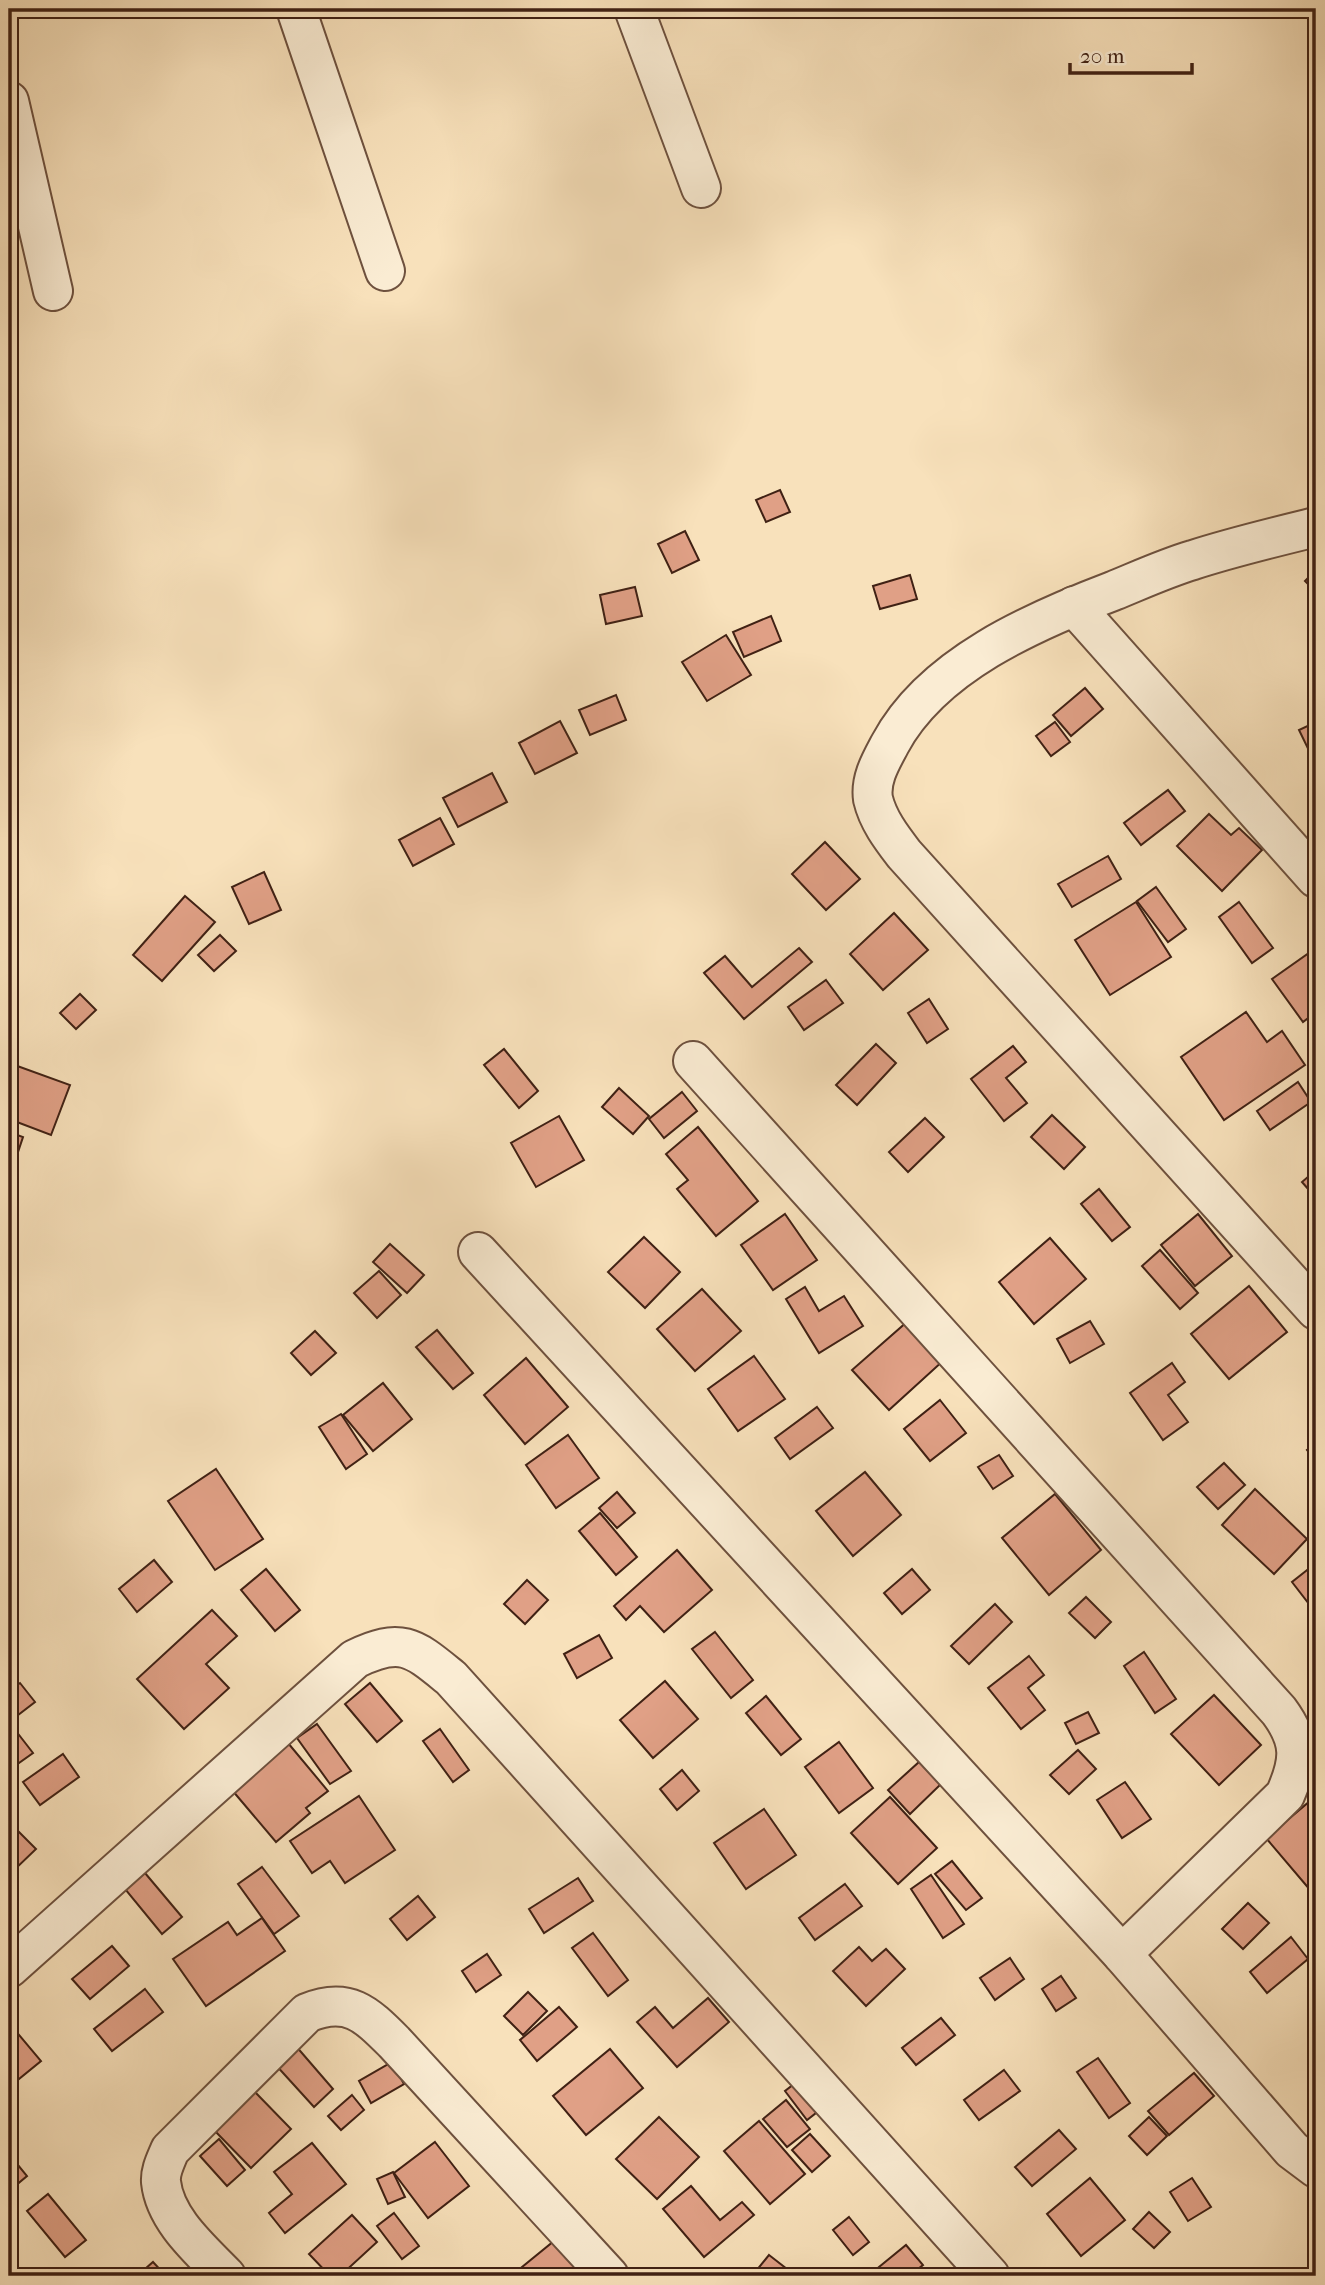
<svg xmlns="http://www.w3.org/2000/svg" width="1325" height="2285" font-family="'IM FELL French Canon',serif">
<rect width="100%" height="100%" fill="#f8e1bb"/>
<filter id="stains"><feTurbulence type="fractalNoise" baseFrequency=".00286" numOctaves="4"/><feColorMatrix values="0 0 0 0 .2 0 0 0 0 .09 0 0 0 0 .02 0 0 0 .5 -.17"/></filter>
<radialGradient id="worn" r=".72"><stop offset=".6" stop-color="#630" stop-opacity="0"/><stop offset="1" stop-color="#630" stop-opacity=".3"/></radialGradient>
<!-- building -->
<g fill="#e0a086" stroke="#402114" stroke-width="2">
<path d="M780,490L790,512L766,522L756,500Z"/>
<path d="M685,531L699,560L672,573L658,544Z"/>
<path d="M1316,570V592L1305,581Z"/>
<path d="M910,575L917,599L880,609L873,586Z"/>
<path d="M635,587L642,616L606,624L600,595Z"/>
<path d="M771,616L781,641L744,657L733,632Z"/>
<path d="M726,635L751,675L707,701L682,662Z"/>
<path d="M1085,688L1103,709L1071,736L1053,715Z"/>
<path d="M616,695L626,720L590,735L579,710Z"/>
<path d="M560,721L577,753L535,774L519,743Z"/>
<path d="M1055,722L1070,742L1051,756L1036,736Z"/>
<path d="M1316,722V765L1299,730Z"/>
<path d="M492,773L507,802L458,827L443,798Z"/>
<path d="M1168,790L1185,811L1141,845L1124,823Z"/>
<path d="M1209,814L1231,835L1239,828L1262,850L1222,891L1177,846Z"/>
<path d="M440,818L454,844L413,866L399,840Z"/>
<path d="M825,842L860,879L826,910L792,874Z"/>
<path d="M1108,856L1121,879L1072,907L1058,884Z"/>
<path d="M264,872L281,910L249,924L232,887Z"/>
<path d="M1156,887L1186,929L1168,942L1137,901Z"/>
<path d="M185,896L215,922L162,981L133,955Z"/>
<path d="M1136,902L1171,957L1110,995L1075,940Z"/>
<path d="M1239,902L1273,948L1252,963L1219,917Z"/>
<path d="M894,913L928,950L883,990L850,954Z"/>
<path d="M220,935L236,951L214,971L198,955Z"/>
<path d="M799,948L812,962L744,1019L704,973L725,956L752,987Z"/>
<path d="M1316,948V1012L1303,1022L1272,979Z"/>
<path d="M826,980L843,1003L804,1030L788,1007Z"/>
<path d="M80,994L96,1010L76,1029L60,1013Z"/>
<path d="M929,999L948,1029L927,1043L908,1013Z"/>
<path d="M1246,1012L1267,1042L1282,1031L1305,1065L1224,1120L1181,1057Z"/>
<path d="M876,1044L896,1063L857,1105L836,1085Z"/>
<path d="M1013,1046L1026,1062L1006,1078L1027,1103L1004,1121L971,1079Z"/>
<path d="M504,1049L538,1091L519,1108L484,1065Z"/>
<path d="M9,1063L70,1085L51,1135L9,1119Z"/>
<path d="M1298,1082L1311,1102L1270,1130L1257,1111Z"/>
<path d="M619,1088L649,1116L633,1134L602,1107Z"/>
<path d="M682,1092L697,1111L664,1138L649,1119Z"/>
<path d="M1052,1115L1085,1147L1064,1169L1031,1137Z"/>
<path d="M559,1116L584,1160L536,1187L511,1143Z"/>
<path d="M925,1118L944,1137L908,1172L889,1152Z"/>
<path d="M698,1127L758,1201L716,1236L677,1189L688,1180L666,1154Z"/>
<path d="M9,1132L23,1137L9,1179Z"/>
<path d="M1316,1170V1198L1302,1182Z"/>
<path d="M1099,1189L1130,1227L1112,1241L1081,1204Z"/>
<path d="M785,1214L817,1260L773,1290L741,1245Z"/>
<path d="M1198,1214L1232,1256L1195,1286L1161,1245Z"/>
<path d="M644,1237L680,1272L645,1308L608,1272Z"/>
<path d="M1050,1238L1086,1279L1034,1324L999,1282Z"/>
<path d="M390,1244L424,1275L407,1293L373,1262Z"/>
<path d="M1160,1250L1198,1293L1180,1309L1142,1266Z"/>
<path d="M379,1271L401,1295L377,1318L354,1293Z"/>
<path d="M1249,1286L1287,1332L1229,1379L1191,1334Z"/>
<path d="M805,1287L819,1311L844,1296L863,1326L819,1353L786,1299Z"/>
<path d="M702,1289L741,1331L695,1371L657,1329Z"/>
<path d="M908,1321L944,1360L889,1410L852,1370Z"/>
<path d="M1090,1321L1104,1344L1070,1363L1057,1339Z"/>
<path d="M437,1330L473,1373L453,1389L416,1347Z"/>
<path d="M315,1331L336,1353L311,1375L291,1353Z"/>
<path d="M754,1356L785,1399L738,1431L708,1389Z"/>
<path d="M526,1358L568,1407L525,1444L484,1395Z"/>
<path d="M1172,1363L1185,1382L1168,1395L1188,1422L1163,1440L1130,1393Z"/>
<path d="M383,1383L412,1419L373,1451L343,1415Z"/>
<path d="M940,1400L966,1433L930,1461L904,1429Z"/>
<path d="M817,1407L833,1428L790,1459L775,1438Z"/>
<path d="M341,1414L367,1454L346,1469L319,1427Z"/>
<path d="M568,1435L599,1478L556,1508L526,1465Z"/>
<path d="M1316,1443V1462L1307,1450Z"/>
<path d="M999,1455L1013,1476L993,1489L978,1467Z"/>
<path d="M1224,1463L1245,1485L1218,1509L1197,1487Z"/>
<path d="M216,1469L263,1539L215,1570L168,1501Z"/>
<path d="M865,1472L901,1515L853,1556L816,1511Z"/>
<path d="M1255,1489L1307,1539L1274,1574L1222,1525Z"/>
<path d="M617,1492L635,1513L617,1528L599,1508Z"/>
<path d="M1055,1494L1101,1550L1049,1595L1002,1538Z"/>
<path d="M600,1513L637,1557L616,1575L579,1531Z"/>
<path d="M677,1550L712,1590L664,1632L640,1606L626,1620L614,1606Z"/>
<path d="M154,1560L172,1582L137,1612L119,1589Z"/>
<path d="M1316,1563V1613L1292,1582Z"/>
<path d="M266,1569L300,1610L275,1631L241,1590Z"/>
<path d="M912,1569L930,1590L902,1614L884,1593Z"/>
<path d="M527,1580L548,1600L525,1624L504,1604Z"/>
<path d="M1086,1597L1111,1622L1095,1638L1069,1613Z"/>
<path d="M995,1604L1012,1622L969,1664L951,1646Z"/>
<path d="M212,1610L237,1636L206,1664L229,1688L184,1729L137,1679Z"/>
<path d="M715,1632L753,1680L731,1698L692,1649Z"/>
<path d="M599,1635L612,1658L577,1678L564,1654Z"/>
<path d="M1144,1652L1176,1699L1155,1713L1124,1666Z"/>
<path d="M1029,1656L1044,1675L1028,1688L1045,1710L1021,1729L988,1688Z"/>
<path d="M665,1681L698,1719L653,1758L620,1720Z"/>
<path d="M20,1683L35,1702L9,1722V1691Z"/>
<path d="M370,1683L402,1721L377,1742L345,1704Z"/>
<path d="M1214,1695L1261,1745L1219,1785L1171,1734Z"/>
<path d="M766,1696L801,1739L781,1755L746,1713Z"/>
<path d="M1088,1712L1099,1733L1076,1744L1065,1723Z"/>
<path d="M9,1722L33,1753L9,1770Z"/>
<path d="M317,1724L351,1771L330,1784L297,1738Z"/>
<path d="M440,1729L469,1770L453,1782L423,1741Z"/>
<path d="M839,1742L873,1788L839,1813L805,1767Z"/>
<path d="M288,1743L328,1791L306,1808L310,1813L276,1842L232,1790Z"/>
<path d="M1078,1750L1096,1769L1069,1794L1050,1775Z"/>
<path d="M63,1754L79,1777L40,1805L23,1782Z"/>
<path d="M919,1762L941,1784L910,1814L888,1790Z"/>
<path d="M682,1770L699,1791L677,1810L660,1789Z"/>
<path d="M1125,1782L1151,1819L1122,1838L1097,1800Z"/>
<path d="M359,1796L395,1850L345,1883L330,1861L312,1873L290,1841Z"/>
<path d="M1316,1796V1887L1311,1891L1266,1838Z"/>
<path d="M890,1797L937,1848L898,1884L851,1833Z"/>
<path d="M764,1809L796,1855L746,1889L714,1843Z"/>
<path d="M9,1822L36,1849L9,1875Z"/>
<path d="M952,1861L982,1898L966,1910L935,1874Z"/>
<path d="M262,1867L299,1916L274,1934L238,1884Z"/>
<path d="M145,1873L182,1917L162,1934L125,1889Z"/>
<path d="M931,1875L964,1924L943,1938L911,1889Z"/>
<path d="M578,1878L593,1901L544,1933L529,1909Z"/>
<path d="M845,1884L862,1906L815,1940L799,1918Z"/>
<path d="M418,1896L435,1917L407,1940L390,1919Z"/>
<path d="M1248,1903L1269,1923L1243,1949L1222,1929Z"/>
<path d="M262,1918L285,1951L206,2006L173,1959L228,1922L237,1935Z"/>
<path d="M593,1933L628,1980L608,1996L572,1948Z"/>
<path d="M1291,1937L1308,1959L1267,1993L1250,1972Z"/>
<path d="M112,1946L129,1966L90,1999L72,1979Z"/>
<path d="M859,1947L872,1961L886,1949L905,1969L866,2006L833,1971Z"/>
<path d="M487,1954L501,1975L476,1992L462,1971Z"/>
<path d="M1010,1958L1024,1979L995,2000L980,1978Z"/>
<path d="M1061,1976L1076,1998L1056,2011L1042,1989Z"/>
<path d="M145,1989L163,2012L112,2051L94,2029Z"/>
<path d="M528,1992L547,2011L523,2035L504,2016Z"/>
<path d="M708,1998L729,2022L677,2067L637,2022L655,2007L673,2028Z"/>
<path d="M559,2007L577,2027L537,2061L520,2040Z"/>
<path d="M941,2018L955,2035L916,2065L902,2048Z"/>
<path d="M9,2023L41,2061L14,2083L9,2077Z"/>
<path d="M295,2045L333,2089L314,2107L274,2063Z"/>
<path d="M610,2049L643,2088L586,2135L553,2096Z"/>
<path d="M1098,2058L1130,2103L1109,2118L1077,2072Z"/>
<path d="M392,2062L404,2084L371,2103L359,2081Z"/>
<path d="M1004,2070L1020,2091L979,2120L964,2100Z"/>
<path d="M1194,2073L1214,2096L1169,2135L1148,2111Z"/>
<path d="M807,2074L830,2102L807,2120L785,2091Z"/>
<path d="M253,2090L291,2129L251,2168L212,2128Z"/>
<path d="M352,2095L364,2110L341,2130L328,2116Z"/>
<path d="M786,2100L810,2129L787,2147L763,2119Z"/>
<path d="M659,2117L699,2157L657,2199L616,2159Z"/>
<path d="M1149,2117L1167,2136L1147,2155L1129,2136Z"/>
<path d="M759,2121L805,2174L770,2204L724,2151Z"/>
<path d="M1059,2130L1076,2149L1032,2186L1015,2167Z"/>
<path d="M810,2134L830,2156L812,2172L792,2150Z"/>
<path d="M219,2139L245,2170L227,2186L200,2156Z"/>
<path d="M435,2142L469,2186L428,2218L394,2173Z"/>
<path d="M312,2143L346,2184L285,2233L269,2213L292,2194L274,2172Z"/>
<path d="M9,2154L27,2176L9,2191Z"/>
<path d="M393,2172L405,2197L388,2204L377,2179Z"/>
<path d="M1090,2178L1125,2220L1081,2256L1047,2214Z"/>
<path d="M1192,2178L1211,2207L1188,2221L1170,2192Z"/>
<path d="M691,2186L720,2220L742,2202L754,2215L704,2257L663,2209Z"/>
<path d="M48,2194L86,2240L65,2257L27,2211Z"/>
<path d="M1149,2212L1170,2232L1154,2248L1133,2229Z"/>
<path d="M394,2213L419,2246L402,2259L377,2226Z"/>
<path d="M352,2215L377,2242L340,2276H330L309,2254Z"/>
<path d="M849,2217L869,2242L853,2255L833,2230Z"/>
<path d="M554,2241L583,2276H511Z"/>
<path d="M906,2245L923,2265L909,2276H868Z"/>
<path d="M11,2247L21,2276H9V2248Z"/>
<path d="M769,2255L796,2276H752Z"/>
<path d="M153,2262L166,2276H137Z"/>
</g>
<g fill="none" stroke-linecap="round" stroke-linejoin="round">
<!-- street casing -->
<g stroke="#6e513e" stroke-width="42">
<g id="street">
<path d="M296,9L385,271"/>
<path d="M634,9L701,188"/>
<path d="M9,101L53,291"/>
<path d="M1316,527C1275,537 1233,547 1193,560C1166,568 1140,580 1113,591C1034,621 932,665 890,744C881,761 870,779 873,799C878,820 891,837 904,854L1316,1310"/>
<path d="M1074,606L1316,878"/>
<path d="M693,1061L1279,1711C1302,1742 1300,1761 1285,1795L1122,1954"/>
<path d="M478,1252L1122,1954L1292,2150L1316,2168"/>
<path d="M9,1968L355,1659C402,1636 414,1648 451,1678L990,2276"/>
<path d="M226,2276C201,2250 165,2220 161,2182C160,2171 166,2160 170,2150L307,2013C348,1996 366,2014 394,2042L609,2276"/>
</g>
</g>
<!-- street -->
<use href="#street" stroke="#faecd3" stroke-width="38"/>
</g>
<!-- margin -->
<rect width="1325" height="2285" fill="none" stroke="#f8e1bb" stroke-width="35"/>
<rect x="10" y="10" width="1304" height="2264" fill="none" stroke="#402114" stroke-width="3.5"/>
<rect x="18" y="18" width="1290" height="2250" fill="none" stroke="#402114" stroke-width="2"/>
<!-- scale -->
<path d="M1070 63v10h122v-10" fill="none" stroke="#402114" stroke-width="3.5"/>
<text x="1080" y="63" font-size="21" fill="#402114" stroke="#faecd3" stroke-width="5" paint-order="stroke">20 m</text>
<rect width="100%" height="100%" filter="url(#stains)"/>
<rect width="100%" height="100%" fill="url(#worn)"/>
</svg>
